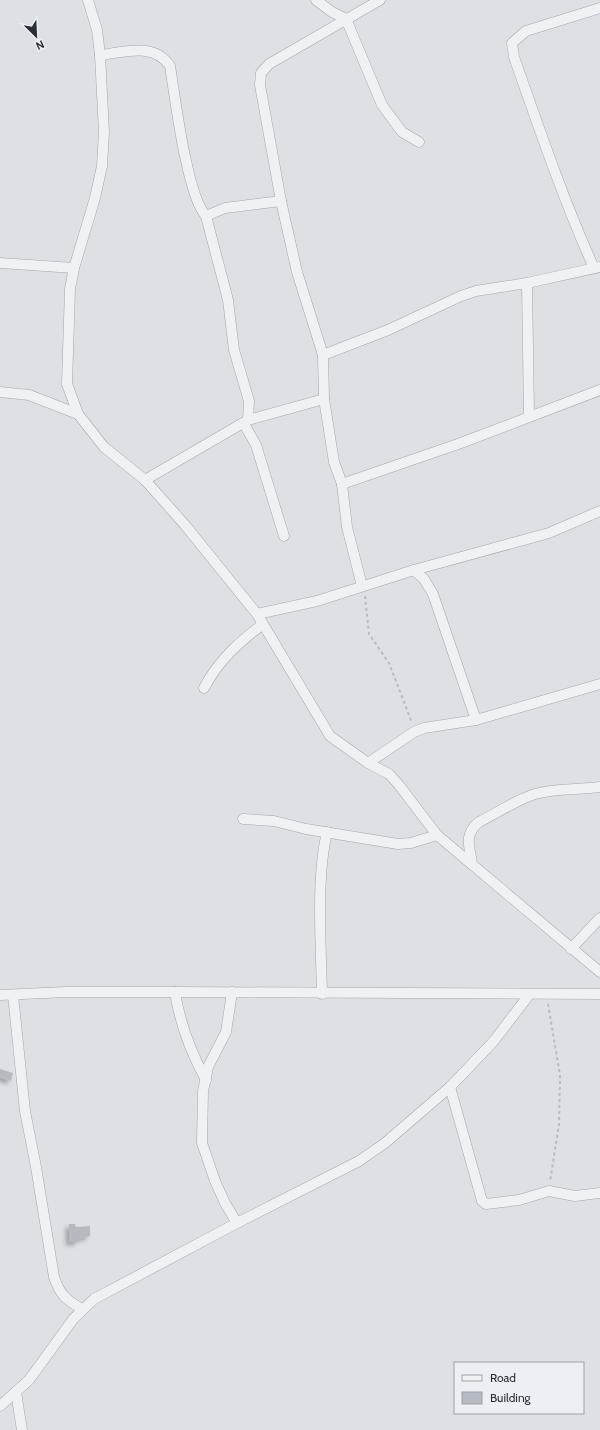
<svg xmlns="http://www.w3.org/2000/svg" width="600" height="1430" font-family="Cabin,sans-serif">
<defs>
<filter id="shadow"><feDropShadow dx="-3.5" dy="3.5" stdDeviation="2" flood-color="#0004"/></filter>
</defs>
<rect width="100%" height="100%" fill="#dde0e5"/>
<!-- building -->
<g fill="#b5bac1" filter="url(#shadow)">
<path d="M0,1069L13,1073L11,1081L0,1077Z"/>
<path d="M69,1224H75L76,1227L90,1226V1236L78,1239V1242H69Z"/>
</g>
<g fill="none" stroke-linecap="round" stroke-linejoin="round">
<!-- minor casing -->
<g stroke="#a3a7ae" stroke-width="11">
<g id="minor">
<path d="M88,0L97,30L100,55L104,132L102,166L95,198L74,268L70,289L67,384L78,414L104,447L145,480L185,525L257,614L330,736L368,763L389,774L399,785L437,835L600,972"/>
<path d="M316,0L332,12L346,19L382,105L402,132L419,142"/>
<path d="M100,55C125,52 154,42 170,66C175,97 187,196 206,216"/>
<path d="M0,263L74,268"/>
<path d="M594,268C563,199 539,128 514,57L512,43L526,31L600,8"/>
<path d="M527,283L529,416"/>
<path d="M323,355L388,330L461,296L476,291L527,283L600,267"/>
<path d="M0,392L29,395L78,414"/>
<path d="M248,420L324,399"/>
<path d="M244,424L256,445L284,536"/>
<path d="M145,480L248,420L249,401L234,350L228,300L206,216L225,208L281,201"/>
<path d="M342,484L461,443L600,390"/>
<path d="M414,570L424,579L433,594L476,720"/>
<path d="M362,586L347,527L342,484L334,462L324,399L323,355L297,272L281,201L260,85L261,73L269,64L380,0"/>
<path d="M257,614L317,601L414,570L549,533L600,511"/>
<path d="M204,688C218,661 239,642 263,624"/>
<path d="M368,763L414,732L424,728L476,720L600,684"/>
<path d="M243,819L274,821L306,829L398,844L411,843L437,835"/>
<path d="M472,864C470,847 463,835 479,822C497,813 516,800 535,794C556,788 578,790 600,787"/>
<path d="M571,949L600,918"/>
<path d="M175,992C180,1024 190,1051 206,1080"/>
<path d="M232,992L226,1032L208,1067L203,1091L202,1143L215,1181L225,1203L237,1223"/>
<path d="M322,994C321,944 316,879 327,832"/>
<path d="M0,995L66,992H175L600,994"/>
<path d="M13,995L25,1111L36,1167L54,1277C60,1295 66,1300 82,1309"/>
<path d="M450,1087L482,1201L486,1204L519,1200L549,1191L575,1196L600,1193"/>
<path d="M16,1392L22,1430"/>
<path d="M0,1406L29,1380L74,1318L94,1299L237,1223L359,1161L385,1143L450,1087L493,1042L529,995"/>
</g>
</g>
<!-- path -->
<g stroke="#b7bbc0" stroke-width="2" stroke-dasharray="3 3" stroke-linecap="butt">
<path d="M365,596L369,634L389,663L412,723"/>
<path d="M548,1004L560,1075L559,1124L550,1182"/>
</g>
<!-- minor -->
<use href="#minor" stroke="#eff1f4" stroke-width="10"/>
</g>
<!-- legend -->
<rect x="454" y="1362" width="130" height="52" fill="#eceff3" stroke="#9ea2a9"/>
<rect x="462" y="1375" width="20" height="6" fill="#eff1f4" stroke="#9ea2a9"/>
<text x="490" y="1382" font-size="12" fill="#282f39">Road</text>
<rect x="462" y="1392" width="20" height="12" fill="#b5bac1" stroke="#9ea2a9"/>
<text x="490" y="1402" font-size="12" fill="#282f39">Building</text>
<!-- north arrow -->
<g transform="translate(36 36) rotate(156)" stroke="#eceff3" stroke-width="3" paint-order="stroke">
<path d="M0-3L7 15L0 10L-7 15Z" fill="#282f39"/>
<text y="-6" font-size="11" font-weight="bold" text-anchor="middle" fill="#282f39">N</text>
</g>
</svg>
